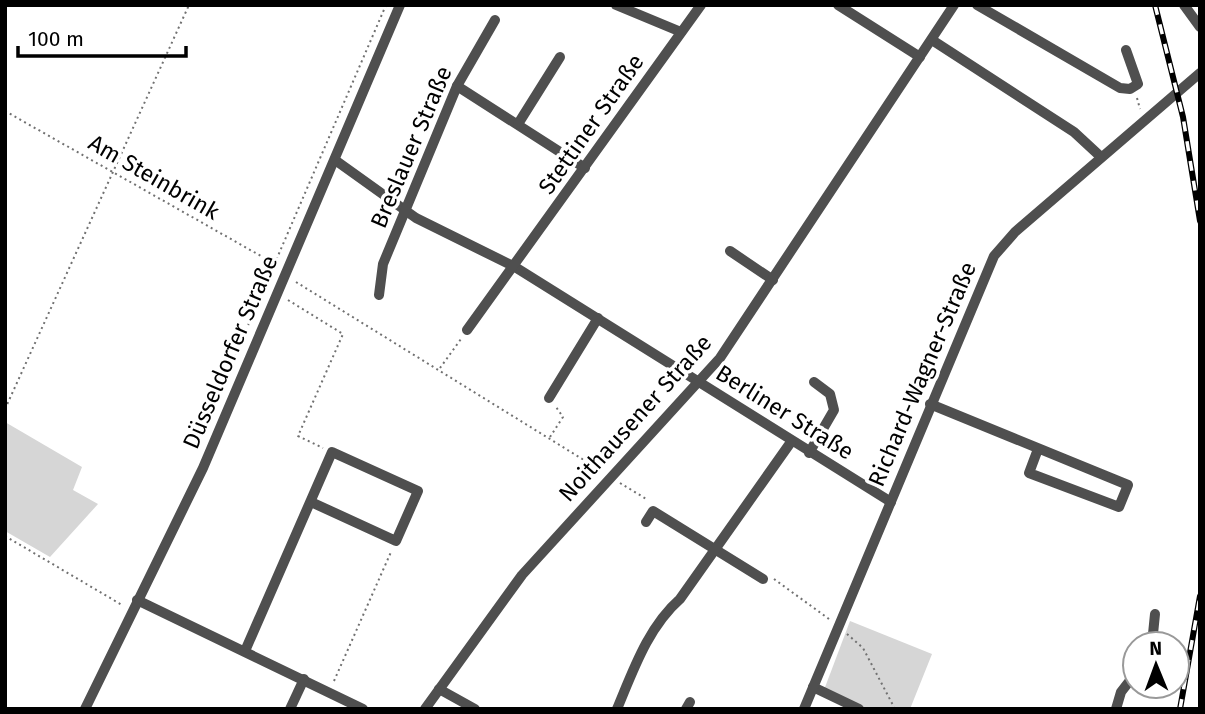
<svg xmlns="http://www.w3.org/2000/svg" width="1205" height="714" font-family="'Fira Sans',sans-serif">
<rect width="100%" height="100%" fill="#fff"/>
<!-- green -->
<g fill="#d6d6d6">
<path d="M5,422L82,467L73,490L98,504L50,557L5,531Z"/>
<path d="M850,621L932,654L910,709H866L824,690Z"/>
</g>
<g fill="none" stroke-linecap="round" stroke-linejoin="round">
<!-- path -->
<g stroke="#717171" stroke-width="2" stroke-dasharray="2 3.5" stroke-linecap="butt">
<path d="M1137,98L1140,109"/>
<path d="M5,111L275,264"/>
<path d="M296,282L600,470"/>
<path d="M288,300L343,334L298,436L323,448"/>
<path d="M440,368L461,339"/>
<path d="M5,409L189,5"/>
<path d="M550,437L563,417L556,407"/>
<path d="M201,442L203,430L386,5"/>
<path d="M620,483L648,500"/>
<path d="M5,536L122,605"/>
<path d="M774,579L829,619"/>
<path d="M847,634L863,648L895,709"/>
<path d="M334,681L391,552"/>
</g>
<!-- minor -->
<g stroke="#4f4f4f" stroke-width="10">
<path d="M616,5L681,32"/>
<path d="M838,5L920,57"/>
<path d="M977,5L1120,88L1130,89L1138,84L1126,50"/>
<path d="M1184,5L1200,27"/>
<path d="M932,40L1074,132L1101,157"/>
<path d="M457,86L585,168"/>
<path d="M518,124L560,57"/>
<path d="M335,160L416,218L515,267L891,502"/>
<path d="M730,251L773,280"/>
<path d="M379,295L383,264L457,86L495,20"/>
<path d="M467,330L701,5"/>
<path d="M549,398L598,318"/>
<path d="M930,404L1128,485L1119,507L1029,473L1038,449"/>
<path d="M809,453L834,410L830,394L814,382"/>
<path d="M646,522L653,511L763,579"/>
<path d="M137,600L363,709"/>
<path d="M1152,644L1155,614"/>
<path d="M245,651L332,452L418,491L396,541L311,502"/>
<path d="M813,687L859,709"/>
<path d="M439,689L475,709"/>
<path d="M85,709L203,468L400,5"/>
<path d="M290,709L304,679"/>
<path d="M425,709L522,575L720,358L954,5"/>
<path d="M617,709C633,671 648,627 680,599L791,442"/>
<path d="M686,709L690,702"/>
<path d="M804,709L994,256L1015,232L1200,73"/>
<path d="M1116,709L1121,692L1135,674"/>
</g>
<!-- rail casing -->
<g stroke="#000" stroke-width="6">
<g id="rail">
<path d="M1155,5L1183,117L1200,221"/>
<path d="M1180,709L1200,596"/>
</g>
</g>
<!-- rail -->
<use href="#rail" stroke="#fff" stroke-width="3.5" stroke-dasharray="10" stroke-linecap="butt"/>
</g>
<g text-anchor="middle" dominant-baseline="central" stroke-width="7" stroke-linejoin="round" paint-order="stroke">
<!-- street labels -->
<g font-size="23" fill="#000" stroke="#fff">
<text transform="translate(591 124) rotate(-55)">Stettiner Straße</text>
<text transform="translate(411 147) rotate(-67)">Breslauer Straße</text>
<text transform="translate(154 177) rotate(30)">Am Steinbrink</text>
<text transform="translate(230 352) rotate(-67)">Düsseldorfer Straße</text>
<text transform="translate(922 374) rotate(-67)">Richard-Wagner-Straße</text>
<text transform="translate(785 412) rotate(32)">Berliner Straße</text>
<text transform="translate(635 418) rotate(-48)">Noithausener Straße</text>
</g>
</g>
<!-- border -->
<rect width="1205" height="714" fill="none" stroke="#000000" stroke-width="14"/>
<!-- north arrow -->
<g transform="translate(1156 665) rotate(359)"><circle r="33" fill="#ffffff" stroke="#999999" stroke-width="2"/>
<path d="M0-5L12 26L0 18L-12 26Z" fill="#000000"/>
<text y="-10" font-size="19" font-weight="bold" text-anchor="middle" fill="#000000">N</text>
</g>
<!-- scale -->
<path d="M18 46v10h168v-10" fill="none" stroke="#000000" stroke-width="3.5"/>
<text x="28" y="46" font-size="21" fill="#000000" stroke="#ffffff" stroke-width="5" paint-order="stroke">100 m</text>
</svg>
